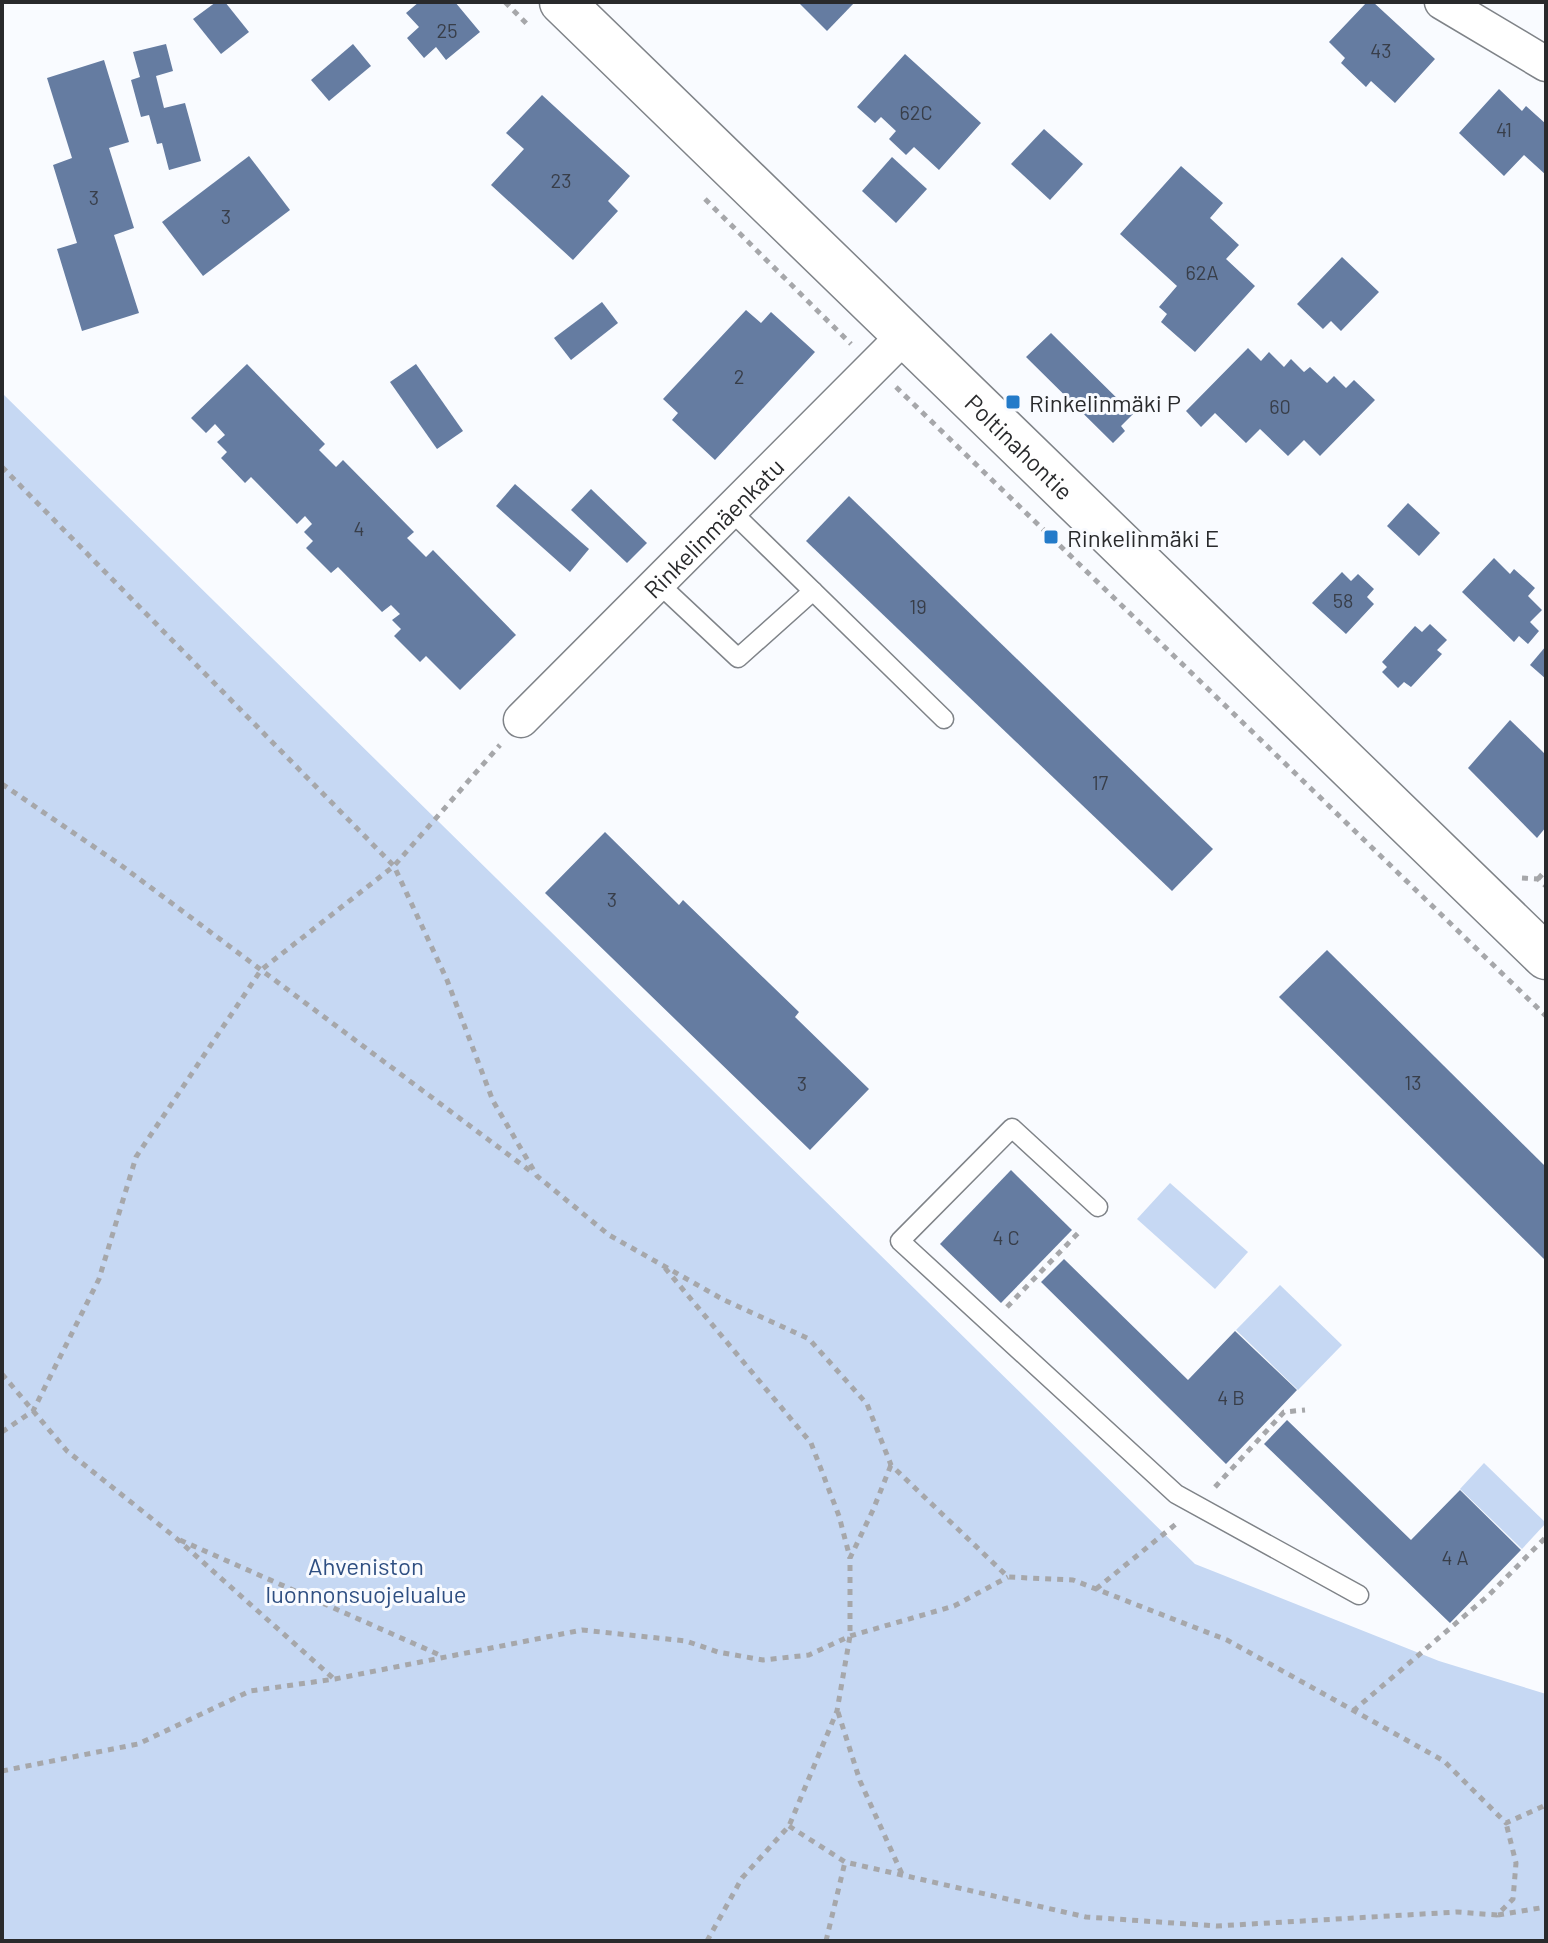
<svg xmlns="http://www.w3.org/2000/svg" width="1548" height="1943" font-family="Barlow,sans-serif">
<rect width="100%" height="100%" fill="#f9fbff"/>
<!-- green -->
<g fill="#c6d8f3">
<path d="M2,393L1195,1564L1439,1661L1546,1694V1941H2Z"/>
<path d="M1170,1183L1248,1252L1215,1289L1137,1219Z"/>
<path d="M1280,1285L1342,1345L1298,1390L1236,1330Z"/>
<path d="M1484,1463L1546,1523L1522,1549L1460,1489Z"/>
</g>
<!-- building -->
<g fill="#657ca1">
<path d="M216,2H225L249,32L221,54L193,19Z"/>
<path d="M419,2H455L480,32L446,60L436,47L424,58L407,38L419,27L406,13Z"/>
<path d="M798,2H855L827,31Z"/>
<path d="M1367,2H1373L1435,59L1395,103L1371,81L1366,87L1341,63L1345,58L1329,42Z"/>
<path d="M166,44L173,71L156,76L164,108L185,103L201,161L169,170L162,143L157,144L149,115L141,117L131,80L140,77L133,52Z"/>
<path d="M353,44L371,66L329,101L311,80Z"/>
<path d="M905,54L981,123L939,170L914,147L906,155L889,139L896,131L881,117L875,123L857,107Z"/>
<path d="M104,60L129,142L109,148L134,228L114,235L139,313L82,331L57,249L77,243L53,165L72,158L47,78Z"/>
<path d="M1499,89L1522,111L1526,106L1546,124V175L1524,155L1504,176L1459,133Z"/>
<path d="M542,95L630,176L608,201L618,211L573,260L491,185L524,149L506,133Z"/>
<path d="M1044,129L1083,164L1050,200L1011,164Z"/>
<path d="M249,156L290,210L203,276L162,222Z"/>
<path d="M892,157L927,189L896,223L862,191Z"/>
<path d="M1181,166L1223,203L1210,218L1239,245L1226,259L1255,286L1195,352L1161,322L1167,314L1159,307L1177,286L1120,234Z"/>
<path d="M1342,257L1379,292L1341,331L1331,321L1323,329L1297,304Z"/>
<path d="M602,302L618,323L571,360L554,338Z"/>
<path d="M746,310L761,323L771,312L815,352L715,460L672,420L678,413L663,399Z"/>
<path d="M1051,333L1133,414L1121,426L1125,431L1113,443L1026,357Z"/>
<path d="M1248,348L1261,361L1269,352L1284,367L1291,359L1304,372L1310,367L1327,383L1334,376L1346,388L1354,380L1375,400L1320,456L1304,440L1288,456L1260,429L1246,443L1215,413L1201,427L1186,411Z"/>
<path d="M247,364L325,444L319,450L336,467L343,460L414,532L407,538L426,557L433,550L516,635L460,690L426,656L420,662L394,636L401,629L392,620L400,614L391,605L382,612L338,567L331,573L306,548L313,541L304,532L312,524L305,516L297,524L251,477L245,483L221,458L227,452L217,442L225,435L215,424L206,433L191,418Z"/>
<path d="M416,364L463,431L437,449L390,382Z"/>
<path d="M515,484L589,549L570,572L496,506Z"/>
<path d="M591,489L647,543L627,563L571,510Z"/>
<path d="M849,496L1213,849L1172,891L806,541Z"/>
<path d="M1408,503L1440,533L1419,556L1387,526Z"/>
<path d="M1494,558L1510,574L1514,569L1535,588L1528,596L1542,610L1530,622L1539,631L1528,644L1519,636L1514,642L1462,592Z"/>
<path d="M1342,572L1351,581L1358,574L1374,589L1367,597L1374,604L1346,634L1312,603Z"/>
<path d="M1430,624L1447,640L1437,650L1442,654L1411,687L1404,682L1398,688L1382,672L1387,667L1382,662L1415,626L1422,632Z"/>
<path d="M1546,646V679L1530,665Z"/>
<path d="M1510,720L1546,755V827L1537,838L1468,768Z"/>
<path d="M605,832L679,905L683,900L799,1012L795,1017L869,1089L810,1150L545,893Z"/>
<path d="M1327,950L1546,1167V1261L1279,997Z"/>
<path d="M1011,1170L1072,1230L1001,1303L940,1244Z"/>
<path d="M1064,1259L1188,1380L1235,1331L1297,1390L1226,1464L1041,1282Z"/>
<path d="M1287,1420L1411,1540L1460,1490L1521,1550L1450,1623L1264,1444Z"/>
</g>
<g fill="none" stroke-linecap="round" stroke-linejoin="round">
<!-- lane casing -->
<g stroke="#7f8388" stroke-width="21">
<g id="lane">
<path d="M731,511L944,719"/>
<path d="M658,583L738,658L813,591"/>
<path d="M1098,1207L1012,1128L900,1241L1176,1494L1359,1595"/>
</g>
</g>
<!-- street casing -->
<g stroke="#7f8388" stroke-width="37">
<g id="street">
<path d="M1442,2L1546,64"/>
<path id="s1" d="M521,720L905,335"/>
</g>
</g>
<!-- secondary casing -->
<g stroke="#7f8388" stroke-width="47">
<g id="secondary">
<path id="s2" d="M562,2L1546,957"/>
</g>
</g>
<!-- path -->
<g stroke="#a6a7aa" stroke-width="5" stroke-dasharray="6 6" stroke-linecap="butt">
<path d="M505,2L530,27"/>
<path d="M705,199L851,344"/>
<path d="M896,387L1546,1016"/>
<path d="M2,467L394,866L447,980L493,1101L537,1176L609,1235L724,1300L809,1339L867,1404L891,1465L1008,1577L1073,1580L1227,1640L1444,1761L1506,1823L1546,1805"/>
<path d="M2,784L122,866L533,1173"/>
<path d="M1522,878L1538,879L1546,886"/>
<path d="M1538,879L1546,870"/>
<path d="M665,1268L811,1443L839,1516L850,1558"/>
<path d="M1007,1307L1081,1230"/>
<path d="M2,1374L67,1451L176,1538L334,1679"/>
<path d="M2,1432L33,1411L99,1279L136,1157L261,970L394,866L500,745"/>
<path d="M1215,1487L1284,1412L1305,1410"/>
<path d="M180,1540L442,1656"/>
<path d="M1096,1589L1176,1524"/>
<path d="M1353,1711L1489,1595L1546,1537"/>
<path d="M838,1712L860,1781L902,1874"/>
<path d="M2,1771L138,1744L250,1691L335,1679L582,1630L686,1641L718,1652L763,1660L809,1655L850,1636L954,1606L1008,1577"/>
<path d="M789,1826L845,1862L1086,1917L1217,1926L1457,1912L1497,1915L1513,1899L1516,1863L1506,1823"/>
<path d="M1498,1915L1546,1907"/>
<path d="M707,1941L742,1878L789,1826L837,1711L850,1636V1558L873,1510L891,1465"/>
<path d="M826,1941L845,1862"/>
</g>
<!-- lane -->
<use href="#lane" stroke="#fff" stroke-width="18"/>
<!-- street -->
<use href="#street" stroke="#fff" stroke-width="34"/>
<!-- secondary -->
<use href="#secondary" stroke="#fff" stroke-width="44"/>
</g>
<!-- markers -->
<g fill="#247bc9" stroke="#f9fbff" stroke-width="3">
<rect x="1005" y="394" width="16" height="16" rx="4"/>
<rect x="1043" y="529" width="16" height="16" rx="4"/>
</g>
<g text-anchor="middle" dominant-baseline="central" stroke-width="6" stroke-linejoin="round" paint-order="stroke">
<!-- number labels -->
<g font-size="20" fill="#383e49">
<text x="447" y="30">25</text>
<text x="1381" y="50">43</text>
<text x="916" y="112">62C</text>
<text x="1504" y="129">41</text>
<text x="561" y="180">23</text>
<text x="94" y="197">3</text>
<text x="226" y="216">3</text>
<text x="1202" y="272">62A</text>
<text x="739" y="376">2</text>
<text x="1280" y="406">60</text>
<text x="359" y="528">4</text>
<text x="1343" y="600">58</text>
<text x="918" y="606">19</text>
<text x="1100" y="782">17</text>
<text x="612" y="899">3</text>
<text x="1413" y="1082">13</text>
<text x="802" y="1083">3</text>
<text x="1006" y="1237">4 C</text>
<text x="1231" y="1397">4 B</text>
<text x="1455" y="1557">4 A</text>
</g>
<!-- poi labels -->
<g font-size="24" fill="#292a2c" stroke="#f9fbff" text-anchor="start">
<text x="1029" y="402">Rinkelinmäki P</text>
<text x="1067" y="537">Rinkelinmäki E</text>
</g>
<!-- street labels -->
<g font-size="24" fill="#292a2c" stroke="#f9fbff">
<text stroke="none"><textPath href="#s2" startOffset="638">Poltinahontie</textPath></text>
<text stroke="none"><textPath href="#s1" startOffset="272">Rinkelinmäenkatu</textPath></text>
</g>
<!-- park labels -->
<g font-size="24" fill="#2f4f82" stroke="#f9fbff">
<text x="366" y="1565">Ahveniston<tspan x="366" dy="28">luonnonsuojelualue</tspan></text>
</g>
</g>
<!-- border -->
<rect width="1548" height="1943" fill="none" stroke="#292a2c" stroke-width="8"/>
</svg>
